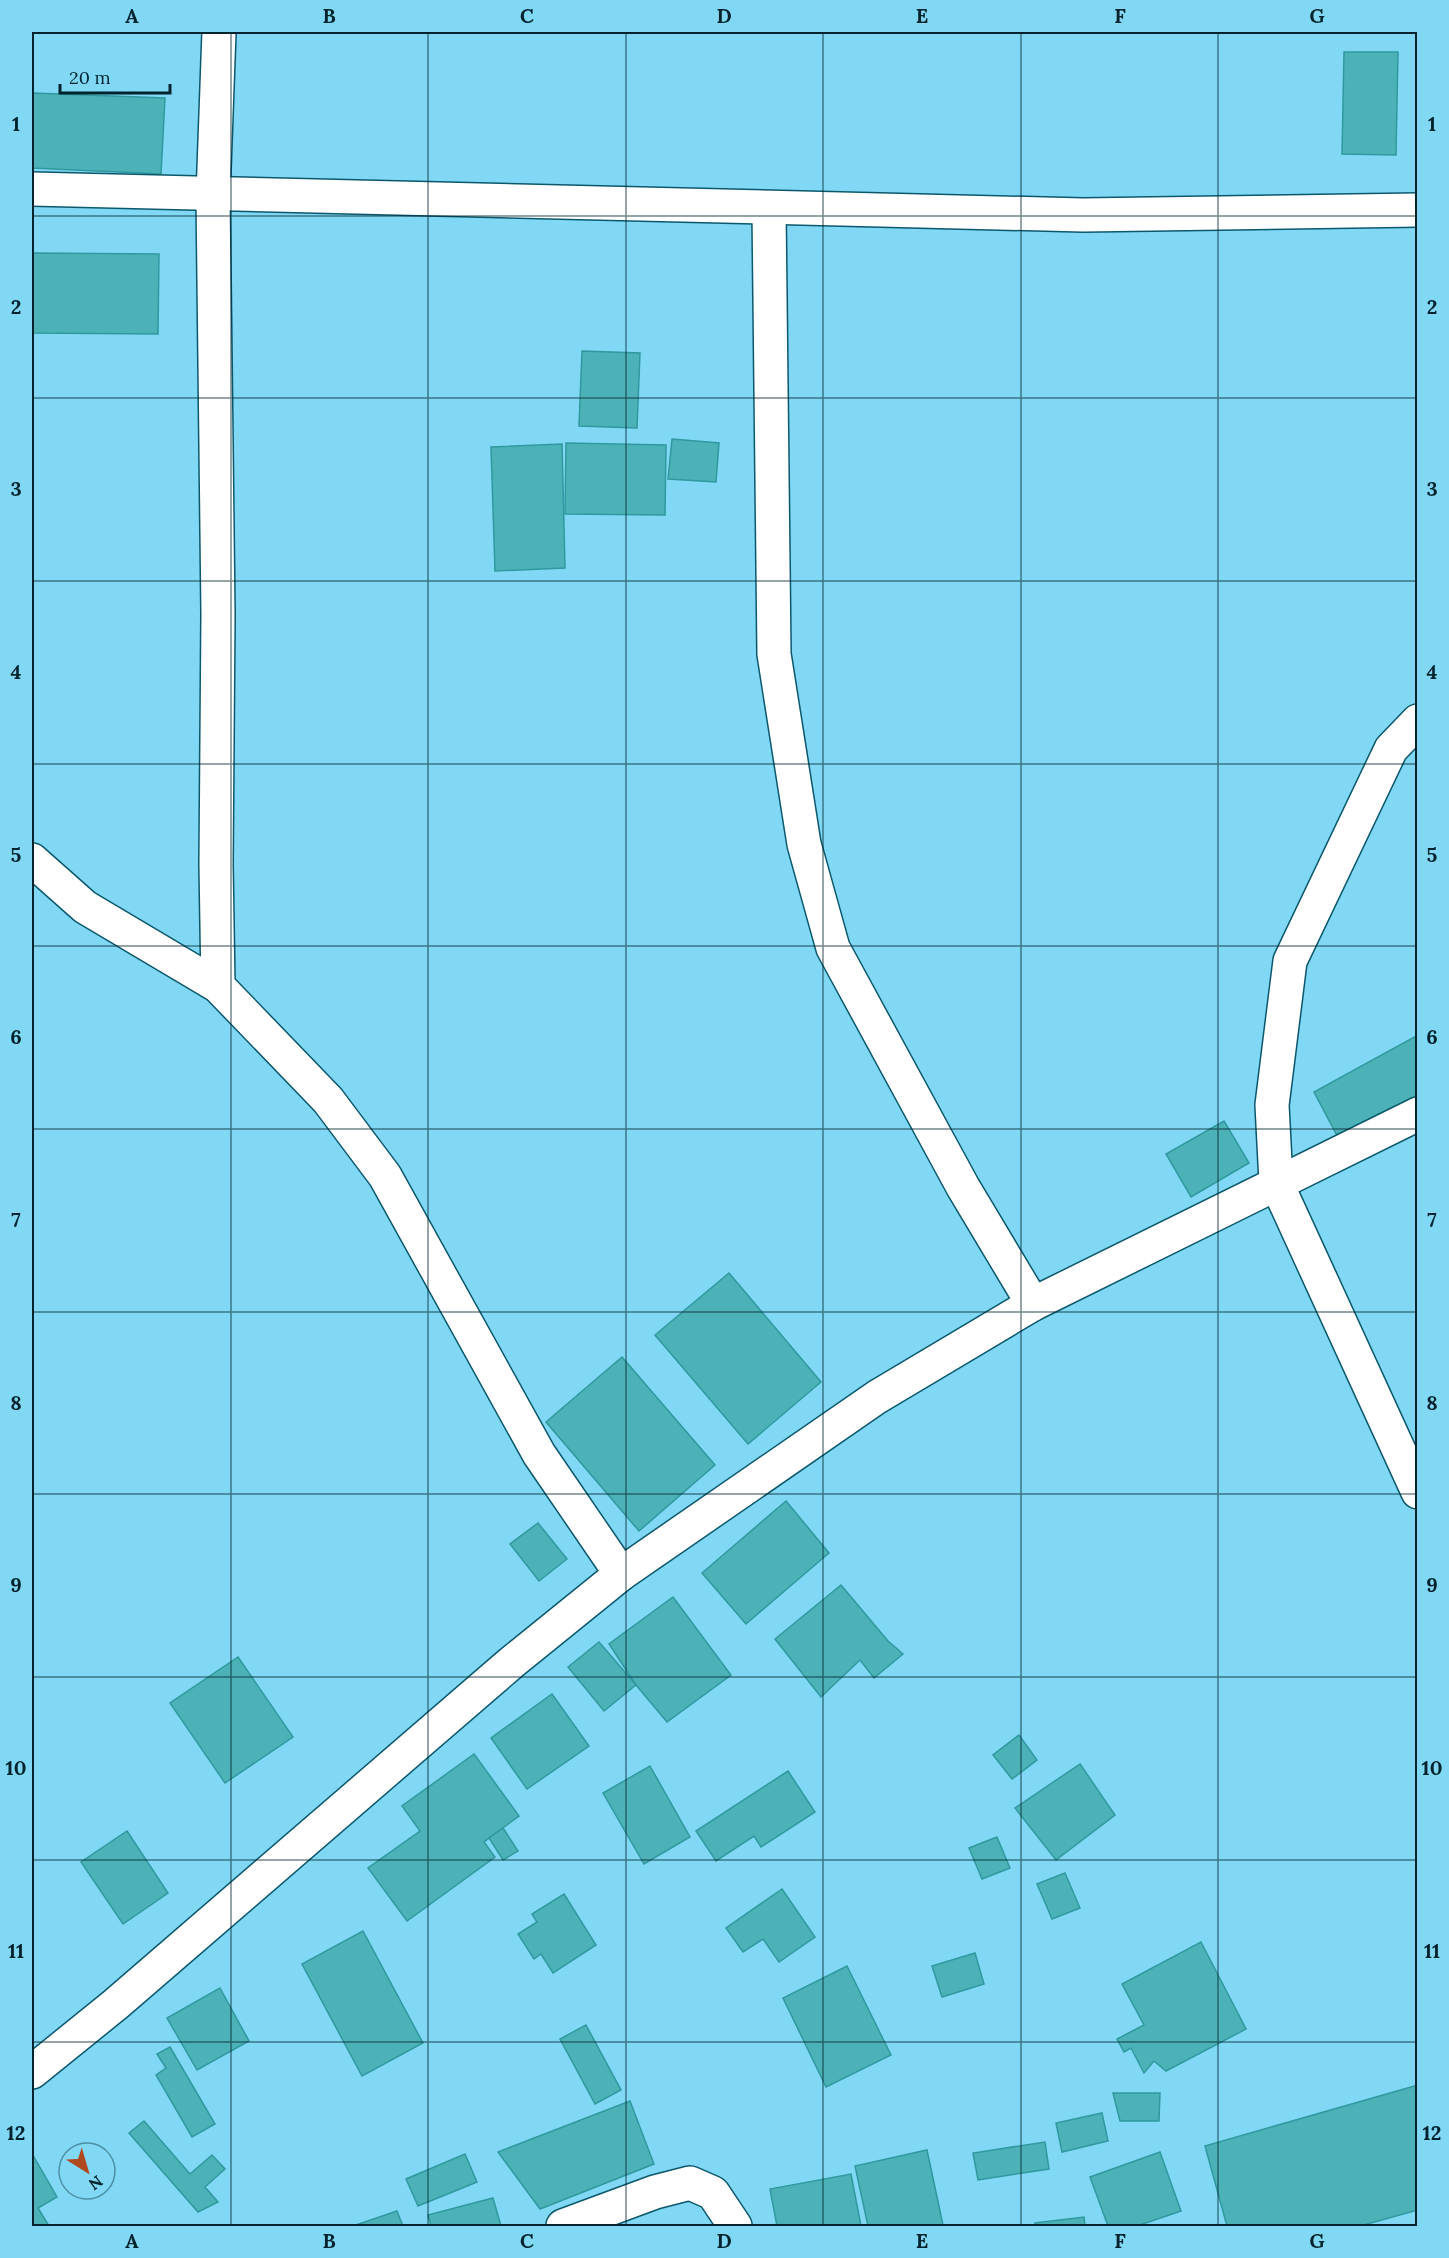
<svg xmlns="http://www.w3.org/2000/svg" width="1449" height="2258" font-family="Lora,serif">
<rect width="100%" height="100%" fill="#80d8f4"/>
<!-- building -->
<g fill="#4db2b8" stroke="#2f999f" stroke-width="1.5">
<path d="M1344,52H1398L1396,155L1342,154Z"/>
<path d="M32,93L165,98L161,174L32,168Z"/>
<path d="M32,253L159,254L158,334L32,333Z"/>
<path d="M582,351L640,353L637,428L579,426Z"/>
<path d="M672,439L719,443L716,482L668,479Z"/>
<path d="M566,443L666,445L665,515L565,514Z"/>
<path d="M562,444L565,568L495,571L491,447Z"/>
<path d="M1418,1035V1104L1342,1145L1314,1092Z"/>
<path d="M1224,1121L1249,1163L1191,1197L1166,1154Z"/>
<path d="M729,1273L821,1382L748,1444L655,1335Z"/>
<path d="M622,1357L715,1465L639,1531L546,1422Z"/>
<path d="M786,1501L829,1553L746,1624L702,1573Z"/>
<path d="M538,1523L567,1559L539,1581L510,1544Z"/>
<path d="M841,1585L888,1641L903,1654L874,1678L860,1660L821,1697L775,1639Z"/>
<path d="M673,1597L731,1675L667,1722L636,1685L609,1644Z"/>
<path d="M599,1642L636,1685L604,1711L568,1667Z"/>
<path d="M238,1657L293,1737L225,1783L170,1703Z"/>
<path d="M552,1694L589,1746L527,1789L491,1738Z"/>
<path d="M1019,1735L1037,1760L1012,1779L993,1755Z"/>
<path d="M474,1754L519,1816L484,1842L495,1857L407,1921L368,1868L420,1831L402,1806Z"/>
<path d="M1080,1764L1115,1815L1056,1860L1015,1808Z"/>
<path d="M650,1766L690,1837L644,1864L603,1793Z"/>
<path d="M788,1771L815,1812L761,1847L754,1836L716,1861L696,1831Z"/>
<path d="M503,1828L518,1851L503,1860L489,1838Z"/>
<path d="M127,1831L168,1893L123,1924L81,1862Z"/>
<path d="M997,1837L1010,1868L982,1879L969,1848Z"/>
<path d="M1065,1873L1080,1908L1052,1919L1037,1884Z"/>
<path d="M782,1889L815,1937L779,1962L763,1939L743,1952L726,1928Z"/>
<path d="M564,1894L596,1945L553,1973L541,1954L534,1959L518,1934L537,1922L532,1914Z"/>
<path d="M363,1931L423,2043L362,2076L302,1964Z"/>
<path d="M1201,1942L1246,2029L1166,2071L1154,2061L1144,2073L1131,2048L1124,2052L1117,2039L1144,2025L1122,1984Z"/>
<path d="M975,1953L984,1984L942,1997L932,1966Z"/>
<path d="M847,1966L891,2055L826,2087L783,1998Z"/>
<path d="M220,1988L249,2041L197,2070L167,2018Z"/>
<path d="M586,2025L621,2090L595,2104L560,2039Z"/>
<path d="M170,2047L215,2124L192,2137L156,2075L166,2068L157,2054Z"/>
<path d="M1418,2085V2210L1360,2226H1227L1205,2146Z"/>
<path d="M1113,2093H1160L1159,2121H1120Z"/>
<path d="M630,2101L654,2164L540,2209L498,2152Z"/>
<path d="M1102,2113L1108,2141L1062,2152L1056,2123Z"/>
<path d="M144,2121L190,2174L212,2155L225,2169L205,2187L218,2202L198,2212L129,2133Z"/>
<path d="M1045,2142L1049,2169L978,2180L973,2153Z"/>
<path d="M927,2150L943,2225L868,2226L855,2166Z"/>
<path d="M1160,2152L1181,2211L1137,2226H1108L1090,2177Z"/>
<path d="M465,2154L477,2182L418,2206L406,2179Z"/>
<path d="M34,2157L57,2197L38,2208L49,2226H32V2159Z"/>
<path d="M851,2174L861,2226H777L770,2189Z"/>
<path d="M493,2198L501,2226H431L428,2215Z"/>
<path d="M397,2211L403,2226H353Z"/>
<path d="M1084,2217L1085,2226H1035V2223Z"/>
</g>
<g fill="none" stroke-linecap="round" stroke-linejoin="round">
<!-- minor casing -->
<g stroke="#0b586c" stroke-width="36">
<g id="minor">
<path d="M32,189L1083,215L1418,210"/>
<path d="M769,209L774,654L804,844L833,948L963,1187L1033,1304"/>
<path d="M1418,721L1391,749L1290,961L1272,1105L1276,1182L1418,1492"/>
<path d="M32,860L85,907L218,986L328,1100L385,1176L539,1454L621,1574"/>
<path d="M218,986L216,864L218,614L213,196L219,32"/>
<path d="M32,2072L116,2004L511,1663L621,1574L877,1397L1033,1304L1418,1114"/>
<path d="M563,2226L655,2192L690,2183L713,2193L735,2226"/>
</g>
</g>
<!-- minor -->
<use href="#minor" stroke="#fff" stroke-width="33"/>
</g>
<!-- grid -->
<path fill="none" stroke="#00232e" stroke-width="1.5" stroke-opacity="0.55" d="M231,32V2226M428,32V2226M626,32V2226M823,32V2226M1021,32V2226M1218,32V2226M32,216H1418M32,398H1418M32,581H1418M32,764H1418M32,946H1418M32,1129H1418M32,1312H1418M32,1494H1418M32,1677H1418M32,1860H1418M32,2042H1418"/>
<!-- border -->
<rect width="1449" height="2258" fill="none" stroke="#80d8f4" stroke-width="66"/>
<!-- north arrow -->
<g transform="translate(87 2171) rotate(143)"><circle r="28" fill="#80d8f4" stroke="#4d90a5" stroke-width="1.5"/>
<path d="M0-4.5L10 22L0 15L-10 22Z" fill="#af4920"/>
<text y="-9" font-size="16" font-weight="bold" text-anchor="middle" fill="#00232e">N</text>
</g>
<!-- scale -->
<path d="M60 84v9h110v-9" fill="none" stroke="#00232e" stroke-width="3"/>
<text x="69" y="84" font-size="18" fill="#00232e" stroke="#80d8f4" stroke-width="4.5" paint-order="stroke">20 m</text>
<rect x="33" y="33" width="1383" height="2192" fill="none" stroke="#00232e" stroke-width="2"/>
<g font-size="20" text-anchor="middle" font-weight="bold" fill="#00232e">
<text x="132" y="23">A</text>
<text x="329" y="23">B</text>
<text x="527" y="23">C</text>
<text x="724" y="23">D</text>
<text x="922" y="23">E</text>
<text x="1120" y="23">F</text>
<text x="1317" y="23">G</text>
<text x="16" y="131">1</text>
<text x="1432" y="131">1</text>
<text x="16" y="314">2</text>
<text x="1432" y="314">2</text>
<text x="16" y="496">3</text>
<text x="1432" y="496">3</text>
<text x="16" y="679">4</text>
<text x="1432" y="679">4</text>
<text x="16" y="862">5</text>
<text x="1432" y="862">5</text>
<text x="16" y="1044">6</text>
<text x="1432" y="1044">6</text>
<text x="16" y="1227">7</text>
<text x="1432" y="1227">7</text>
<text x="16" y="1410">8</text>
<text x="1432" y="1410">8</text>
<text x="16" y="1592">9</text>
<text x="1432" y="1592">9</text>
<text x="16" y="1775">10</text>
<text x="1432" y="1775">10</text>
<text x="16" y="1958">11</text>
<text x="1432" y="1958">11</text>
<text x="16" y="2140">12</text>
<text x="1432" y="2140">12</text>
<text x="132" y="2248">A</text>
<text x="329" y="2248">B</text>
<text x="527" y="2248">C</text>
<text x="724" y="2248">D</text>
<text x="922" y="2248">E</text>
<text x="1120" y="2248">F</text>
<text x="1317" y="2248">G</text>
</g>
</svg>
